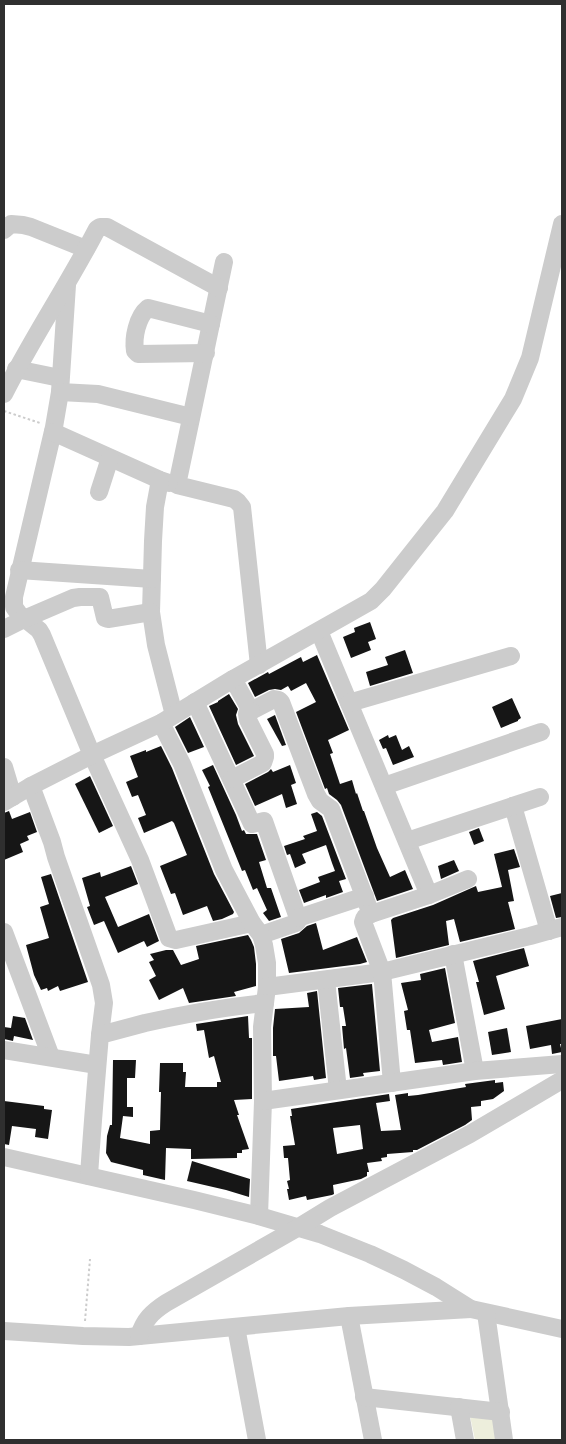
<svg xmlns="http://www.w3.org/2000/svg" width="566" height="1444" font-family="Montserrat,sans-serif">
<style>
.green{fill:#edeedc}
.building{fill:#161616;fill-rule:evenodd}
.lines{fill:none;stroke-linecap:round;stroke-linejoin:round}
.path{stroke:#ccc;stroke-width:2;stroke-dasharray:2.5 2.5;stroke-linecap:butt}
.minor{stroke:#ccc;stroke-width:18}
</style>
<rect width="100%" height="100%" fill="#fff"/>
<path class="green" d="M469,1411L498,1414L501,1440H475Z"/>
<g class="building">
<path d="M370,622L376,639L368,642L371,650L351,658L343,637L355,632L354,628Z"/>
<path d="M405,650L413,673L370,686L366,672L388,665L385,657Z"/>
<path d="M317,655L349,730L328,740L333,753L330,754L340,784L352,780L356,794L357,793L363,811H364L377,848L390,877L405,870L413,889L377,901L341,805L337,800L329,794L327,788L325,789L296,712L316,702L306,683L291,691L288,686L281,690L275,689L269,690L255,697L248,683L268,672L269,674L301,657L303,662Z"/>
<path d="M229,694L238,709L236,715L238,724L254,756L236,765L209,706L218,702V701Z"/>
<path d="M512,698L521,718L518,720V721L501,728L492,707Z"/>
<path d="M275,715L286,745L282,746L267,719Z"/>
<path d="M190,717L204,747L188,753L175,727Z"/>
<path d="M388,735L389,738L396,735L402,750L409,746L414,757L393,765L386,748L383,749L379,740Z"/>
<path d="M161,746L172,768L214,874L234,912L233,914L222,919L213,921L207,906L183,915L175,893L171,894L160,866L187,855L174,823L172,821L144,833L138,818L146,815L138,795L132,797L126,782L138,777L130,756L146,750V752Z"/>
<path d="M213,765L236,815L242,831L244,830L246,834H257L266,860L259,862L267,888H271L281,917L269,921L263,913L267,910L257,888L253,890L245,870L242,871L208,787L210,786L202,770Z"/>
<path d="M290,765L296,783L291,785L297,804L286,808L282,794L255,806L245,784L268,772L271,769L273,772Z"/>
<path d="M90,776L113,826L99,833L75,784Z"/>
<path d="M9,811L12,819L30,812L37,832L27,836L29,840L20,844L23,852L4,860V813Z"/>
<path d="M317,812L322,816L346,879L339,881L343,892L326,898V895L304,903L299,890L320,882L318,877L335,871L332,863L326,845L302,854L306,863L295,868L290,854L287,855L284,846L305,839L303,836L317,831L311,814Z"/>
<path d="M479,828L484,841L474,845L469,832Z"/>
<path d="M514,849L520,867L508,870L514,901L508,902L515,929L460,942L454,919L446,921L449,945L396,958L391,920L393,918L433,905L476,886L478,892L502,887L494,854Z"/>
<path d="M454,860L459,871L441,879L438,866Z"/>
<path d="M131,866L138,884L105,897L118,927L149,914L159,941L147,947L144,941L118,953L104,921L94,925L87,907L90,906L82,878L100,872L101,877Z"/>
<path d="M51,874L88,982L60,991L58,986L48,991L47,988L41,990L34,975L26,945L49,938L40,907L49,904L41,877Z"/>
<path d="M562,893V917L556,918L550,896Z"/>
<path d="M316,923L323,950L357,937L367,962L360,964L289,973L281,939L299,933L307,926Z"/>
<path d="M248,935L251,940L254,947L256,964V986L234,992L236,996L189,1003L183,988L159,1000L149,980L156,976L149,962L154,960L150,954L166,950H173L181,965L199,959L196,946Z"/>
<path d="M524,948L529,966L496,976L505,1009L484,1015L476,982H479L473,961Z"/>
<path d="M445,968L455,1023L429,1030L432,1042L458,1037L462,1062L443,1065L442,1060L415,1063L410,1030H407L404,1011L408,1010L401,983L421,980L420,974Z"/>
<path d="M372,984L380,1071L363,1073L364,1076L350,1078L346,1048L344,1049L342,1026H346L343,1007H340L338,988Z"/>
<path d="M317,991L326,1078L314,1080L313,1076L279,1081L276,1056H273V1028L275,1009L309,1007L307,993Z"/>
<path d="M13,1016L25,1018L33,1040L14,1036L13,1041L4,1039V1027L11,1028Z"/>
<path d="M248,1016L249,1038H252V1099L234,1100L239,1115H237L249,1149L242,1150V1153H237V1158L191,1159V1149L166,1148L165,1180L143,1175V1170L111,1162L106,1153L107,1136L110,1125H112L113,1060H136L135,1078H127V1107H133V1117L123,1116L120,1138L150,1144V1131L160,1130L161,1092H159L160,1063H183V1072H186L185,1087H217V1082H221L214,1056L209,1058L204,1030L197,1031L196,1024Z"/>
<path d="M562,1019V1044H560L562,1052L552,1054L551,1045L530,1049L526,1026Z"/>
<path d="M507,1028L511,1052L492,1055L488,1032Z"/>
<path d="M495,1080V1083L503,1082L504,1091L493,1099L481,1101V1106L471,1107L472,1120L465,1125L417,1150H413V1152L387,1154V1157L381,1158L382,1161L367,1163L369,1172H367V1176L361,1179L333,1185L334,1194L332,1195L307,1200L306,1196L289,1200L287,1189H289L287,1181L290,1180L288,1158H284L283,1146L295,1145L290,1116H292L291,1109L389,1094L390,1101L376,1103L381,1131L401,1130L395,1095L408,1093V1096L418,1095L466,1087L465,1084ZM360,1125L363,1149L337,1154L333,1128Z"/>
<path d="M4,1101L44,1106V1109L52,1110L48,1139L35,1137L36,1129L12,1126L9,1145L4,1144Z"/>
<path d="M192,1161L250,1179L249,1197L226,1190L187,1181Z"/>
</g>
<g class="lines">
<g class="path">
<path d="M4,411L40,423"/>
<path d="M85,1321L90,1259"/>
</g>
<g class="minor">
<path d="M4,230L11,224L23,225L31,227L86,249"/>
<path d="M224,262L177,485L234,499L238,502L242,507L259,665"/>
<path d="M67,285L60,392L54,427L14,597V607L19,614L39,630L42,635L92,755L140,860L169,938L176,940L252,923"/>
<path d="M206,353L138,354L135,351C133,338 137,317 148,308L211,324"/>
<path d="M16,369L60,378"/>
<path d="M60,392L98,394L191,417"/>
<path d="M4,394C32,338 68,285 97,229L100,227H107L219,288"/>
<path d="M53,432L160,480L169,483"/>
<path d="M160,480L155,507L153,541L151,612L156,645L174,715"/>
<path d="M99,492L110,458"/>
<path d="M19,570L152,579"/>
<path d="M4,629L24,619L73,598L80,597H100L105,618L108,619L151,612"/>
<path d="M319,631L429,895"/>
<path d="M233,679L251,711L274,699L279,700L281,702L316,794L320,801L331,809L371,914"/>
<path d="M195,702L252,824L264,821L298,918V921L296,923L261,935"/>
<path d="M349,703L511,656"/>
<path d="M161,723L182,764L224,870L252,923L261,935L264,945L267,963V987L262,1027L263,1101L259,1216"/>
<path d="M4,767L13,797"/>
<path d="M232,779L263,763L265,757V754L248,720L247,714L251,711"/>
<path d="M31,786L52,842L56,857L101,985L104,1003L100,1035"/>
<path d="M384,786L541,732"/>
<path d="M4,802L31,786L92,755L161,723L233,679L371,601L383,589L445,511L513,399L530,358L562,224"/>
<path d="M513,806L549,931"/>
<path d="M407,841L540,797"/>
<path d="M298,918L365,896"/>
<path d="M4,932L51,1057"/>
<path d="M453,954L475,1071"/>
<path d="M326,980L338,1090"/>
<path d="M267,987L382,972L530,936L562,927"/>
<path d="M4,1050L97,1065"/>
<path d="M392,1083L382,972L363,922C364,917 367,915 371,914L429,895L468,879"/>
<path d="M263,1101L475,1071L562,1064"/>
<path d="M4,1157L194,1200L259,1216L320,1234L370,1254L404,1270L436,1287L471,1309L562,1329"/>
<path d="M89,1176C92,1129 96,1082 100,1035C115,1031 130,1027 145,1023C185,1014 224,1007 265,1003"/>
<path d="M486,1313L504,1440"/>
<path d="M349,1316L373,1440"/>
<path d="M236,1327L257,1440"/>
<path d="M4,1331L83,1336L129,1337L349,1316L471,1309"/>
<path d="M139,1336C144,1320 152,1312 166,1303L299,1227L330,1208L470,1134L562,1080"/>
<path d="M364,1397L501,1412"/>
<path d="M459,1407L465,1440"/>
</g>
</g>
<rect width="566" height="1444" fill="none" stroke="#2f2f2f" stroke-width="10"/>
</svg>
